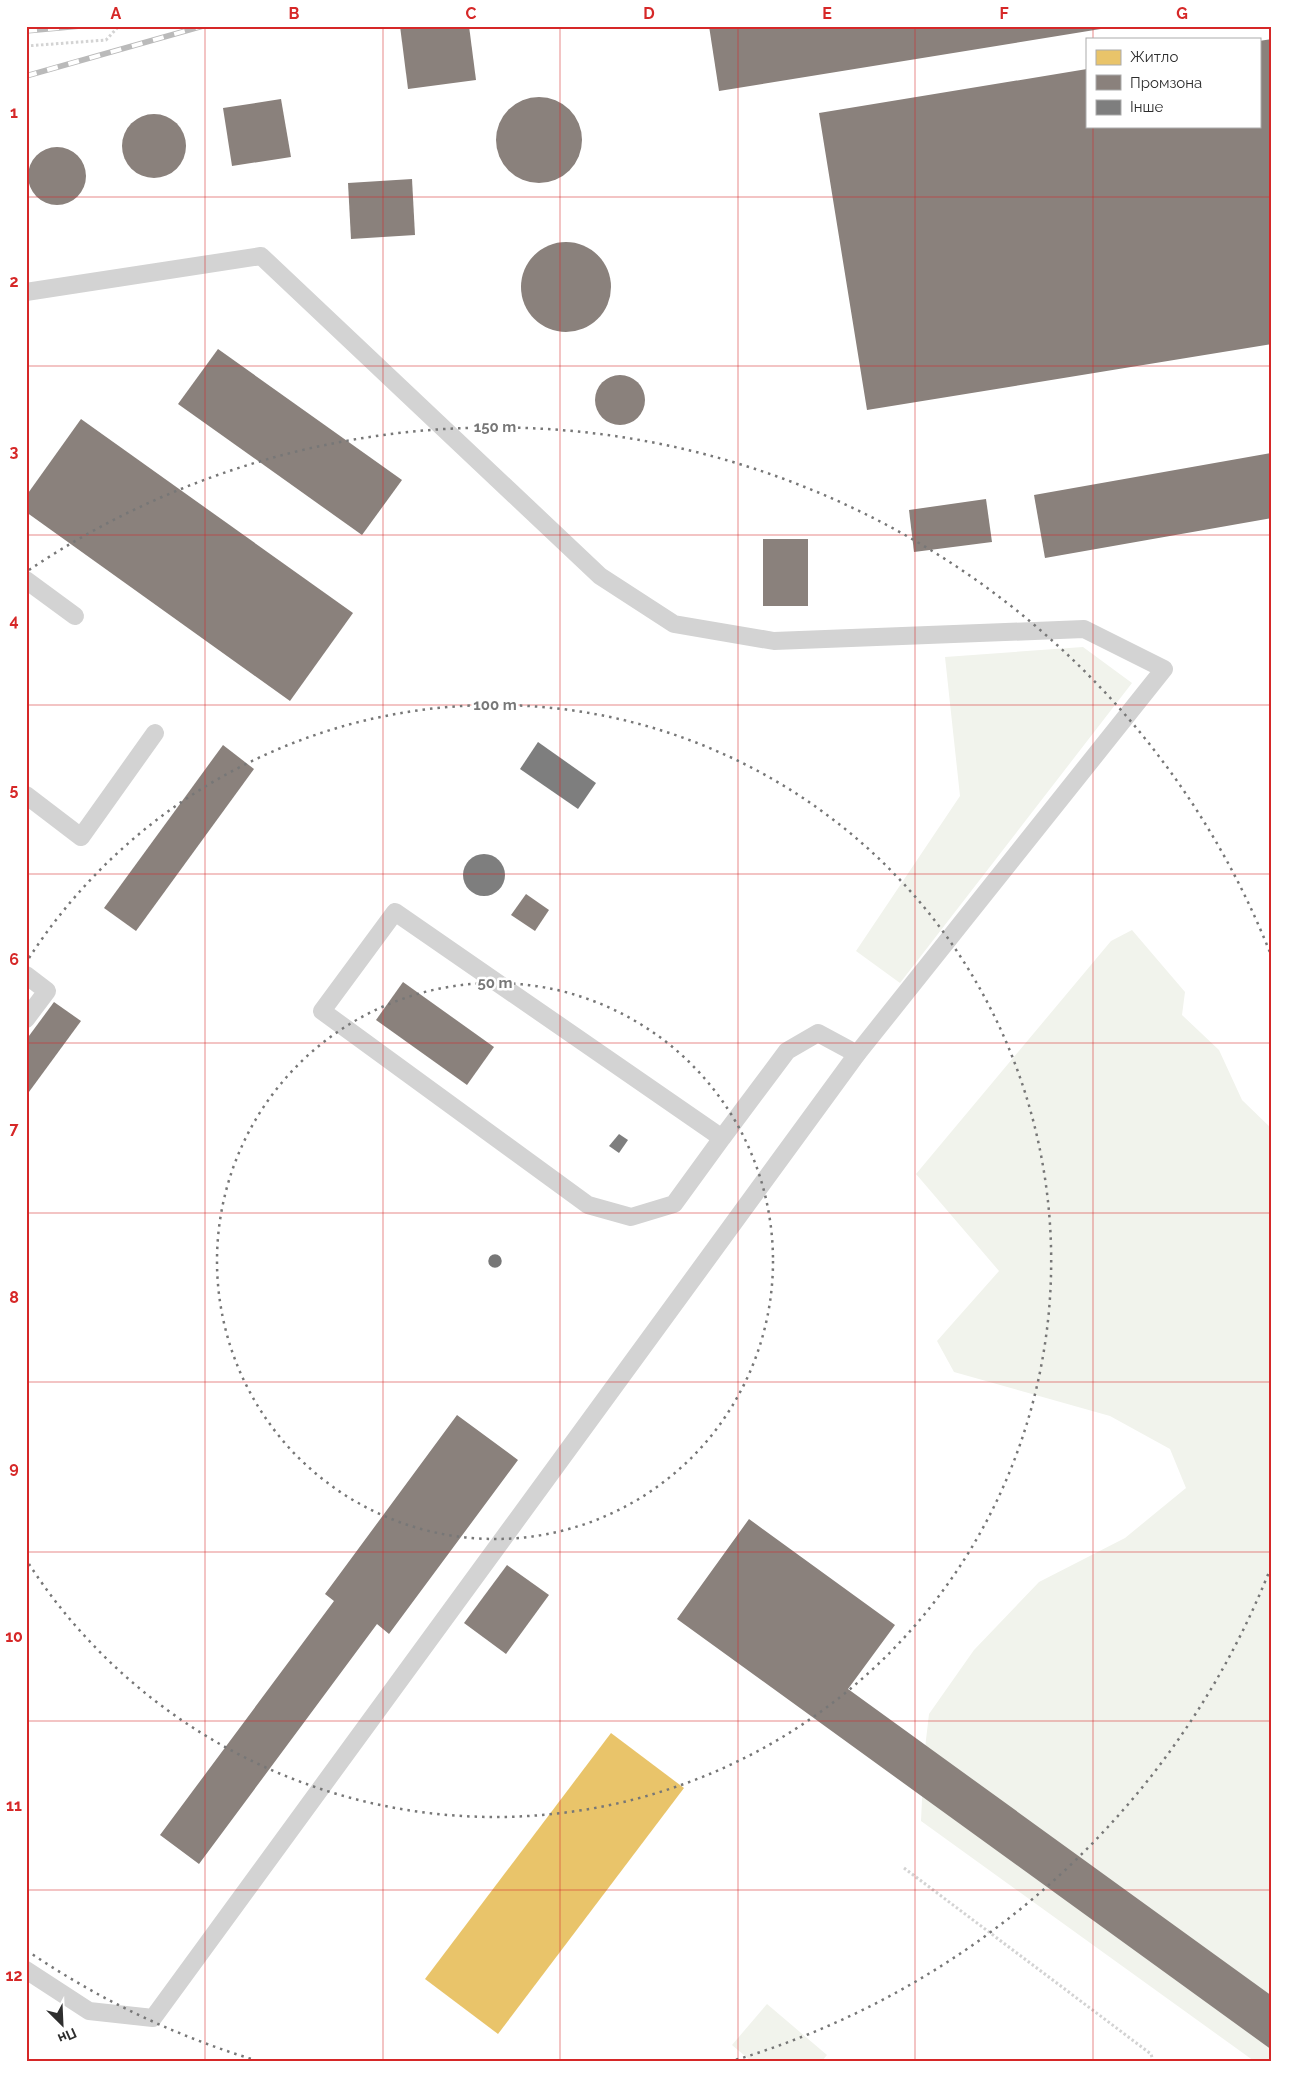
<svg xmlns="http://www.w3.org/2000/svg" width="1298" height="2087" font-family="Raleway,sans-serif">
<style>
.green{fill:#f1f3ec}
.homes{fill:#e9c46a}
.industry{fill:#8a817c}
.building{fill:#7e7e7e}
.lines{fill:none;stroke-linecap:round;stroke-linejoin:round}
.path{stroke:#d3d3d3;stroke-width:3;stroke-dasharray:2.5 2.5;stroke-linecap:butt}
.service{stroke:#d3d3d3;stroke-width:18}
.rail-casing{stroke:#bababa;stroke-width:5.5}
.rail{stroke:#fff;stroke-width:4;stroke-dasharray:11;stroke-linecap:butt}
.grid{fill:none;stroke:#d62828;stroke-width:1;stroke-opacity:0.55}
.ring{fill:none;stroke:#777;stroke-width:2.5;stroke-dasharray:2.5 5}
.centre{fill:#777;stroke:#fff;stroke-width:2.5}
.ring-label{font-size:15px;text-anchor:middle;font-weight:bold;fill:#777;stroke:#fff;stroke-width:5;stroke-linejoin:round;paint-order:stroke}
.neatline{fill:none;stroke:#d62828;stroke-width:2}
.grid-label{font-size:16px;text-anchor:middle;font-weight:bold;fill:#d62828}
</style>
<rect width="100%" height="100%" fill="#fff"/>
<g class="green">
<path d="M1083,647L1132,683L900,983L856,951L960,796L945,657Z"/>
<path d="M1132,930L1185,992L1182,1015L1219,1050L1242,1100L1272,1129V2061H1254L921,1821L924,1757L929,1714L974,1650L1039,1582L1125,1538L1186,1488L1170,1449L1110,1416L954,1372L937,1341L999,1271L916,1174L1111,941Z"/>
<path d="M767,2004L827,2055L822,2061H751L732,2045Z"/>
</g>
<path class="homes" d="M611,1733L684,1788L498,2034L425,1979Z"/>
<g class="industry">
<path d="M400,26H469L476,80L408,89Z"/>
<path d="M709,26H1113V27L719,91Z"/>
<path d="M1272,39V344L867,410L819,113L1087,69V126H1259V41Z"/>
<circle cx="539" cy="140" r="43"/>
<path d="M281,99L291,157L232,166L223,108Z"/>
<circle cx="154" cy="146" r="32"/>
<circle cx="57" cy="176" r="29"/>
<path d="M412,179L415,235L351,239L348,183Z"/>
<circle cx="566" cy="287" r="45"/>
<path d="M218,349L402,480L362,535L178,404Z"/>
<circle cx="620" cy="400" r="25"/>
<path d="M81,419L353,613L290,701L26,512V496Z"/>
<path d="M1271,453L1272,518L1045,558L1034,495Z"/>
<path d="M986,499L992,542L914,552L909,510Z"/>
<rect x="763" y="539" width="45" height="67"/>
<path d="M223,745L254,769L136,931L104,908Z"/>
<path d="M526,894L549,910L535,931L511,915Z"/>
<path d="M403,982L494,1047L467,1085L376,1020Z"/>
<path d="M54,1002L81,1021L26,1096V1040Z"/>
<path d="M457,1415L518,1460L389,1634L377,1624L199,1864L160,1835L334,1601L325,1594Z"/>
<path d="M749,1519L895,1625L848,1689L1272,1996V2050L677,1619Z"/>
<path d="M507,1565L549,1595L506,1654L464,1623Z"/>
</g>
<g class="building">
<path d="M538,742L596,783L578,809L520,769Z"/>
<circle cx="484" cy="875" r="21"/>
<path d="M619,1134L628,1140L619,1153L609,1146Z"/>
</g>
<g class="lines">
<g class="path">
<path d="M26,46L106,40L119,26"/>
<path d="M904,1868L1151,2054L1153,2061"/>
</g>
<g class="service">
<path d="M26,292L261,256L600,576L674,624L774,641L1084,629L1164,669L857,1054L153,2018L89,2011L26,1970"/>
<path d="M26,580L75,616"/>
<path d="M26,795L81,837L155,733"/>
<path d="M26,975L47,991L26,1019"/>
<path d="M722,1138L674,1204L631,1217L588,1205L322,1011L395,912L722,1138L787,1051L818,1033L857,1054"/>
</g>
<defs>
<g id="rail">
<path d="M26,31L81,26"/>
<path d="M26,76L203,26"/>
</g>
</defs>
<use href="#rail" class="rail-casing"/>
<use href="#rail" class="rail"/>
</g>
<path class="grid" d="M205,26V2061M383,26V2061M560,26V2061M738,26V2061M915,26V2061M1093,26V39M1093,126V2061M26,197H1272M26,366H1272M26,535H1272M26,705H1272M26,874H1272M26,1043H1272M26,1213H1272M26,1382H1272M26,1552H1272M26,1721H1272M26,1890H1272"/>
<g class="ring">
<circle cx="495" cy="1261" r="278"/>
<path d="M29 958A556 556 0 1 1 29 1564"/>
<path d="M1271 1567A834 834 0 0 1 732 2061M258 2061A834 834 0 0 1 29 1952M29 570A834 834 0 0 1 1271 955"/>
</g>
<circle cx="495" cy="1261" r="8" class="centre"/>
<g class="ring-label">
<text x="495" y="432">150 m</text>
<text x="495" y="710">100 m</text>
<text x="495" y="988">50 m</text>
</g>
<rect width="1298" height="2087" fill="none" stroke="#ffffff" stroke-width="55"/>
<rect x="1086" y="38" width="175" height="90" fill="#ffffff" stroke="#ababab"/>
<rect x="1096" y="50" width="25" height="15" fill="#e9c46a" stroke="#ababab"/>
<text x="1130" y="62" font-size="15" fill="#2e2e2e">Житло</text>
<rect x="1096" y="75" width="25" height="15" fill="#8a817c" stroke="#ababab"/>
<text x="1130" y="88" font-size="15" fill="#2e2e2e">Промзона</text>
<rect x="1096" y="100" width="25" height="15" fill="#7e7e7e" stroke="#ababab"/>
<text x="1130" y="112" font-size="15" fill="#2e2e2e">Інше</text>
<g transform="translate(62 2024) rotate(156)" stroke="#ffffff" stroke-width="4" paint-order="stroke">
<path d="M0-4L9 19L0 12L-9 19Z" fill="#2e2e2e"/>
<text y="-8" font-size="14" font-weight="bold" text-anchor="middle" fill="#2e2e2e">Пн</text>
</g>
<rect x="28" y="28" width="1242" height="2032" class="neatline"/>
<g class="grid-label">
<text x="116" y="19">A</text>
<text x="294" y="19">B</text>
<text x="471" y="19">C</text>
<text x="649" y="19">D</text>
<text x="827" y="19">E</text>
<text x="1004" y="19">F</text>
<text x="1182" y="19">G</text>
<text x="14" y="118">1</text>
<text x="14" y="287">2</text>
<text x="14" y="457">3</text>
<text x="14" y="626">4</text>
<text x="14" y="795">5</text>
<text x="14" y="965">6</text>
<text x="14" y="1134">7</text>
<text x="14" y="1303">8</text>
<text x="14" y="1473">9</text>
<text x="14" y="1642">10</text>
<text x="14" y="1811">11</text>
<text x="14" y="1981">12</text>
</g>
</svg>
